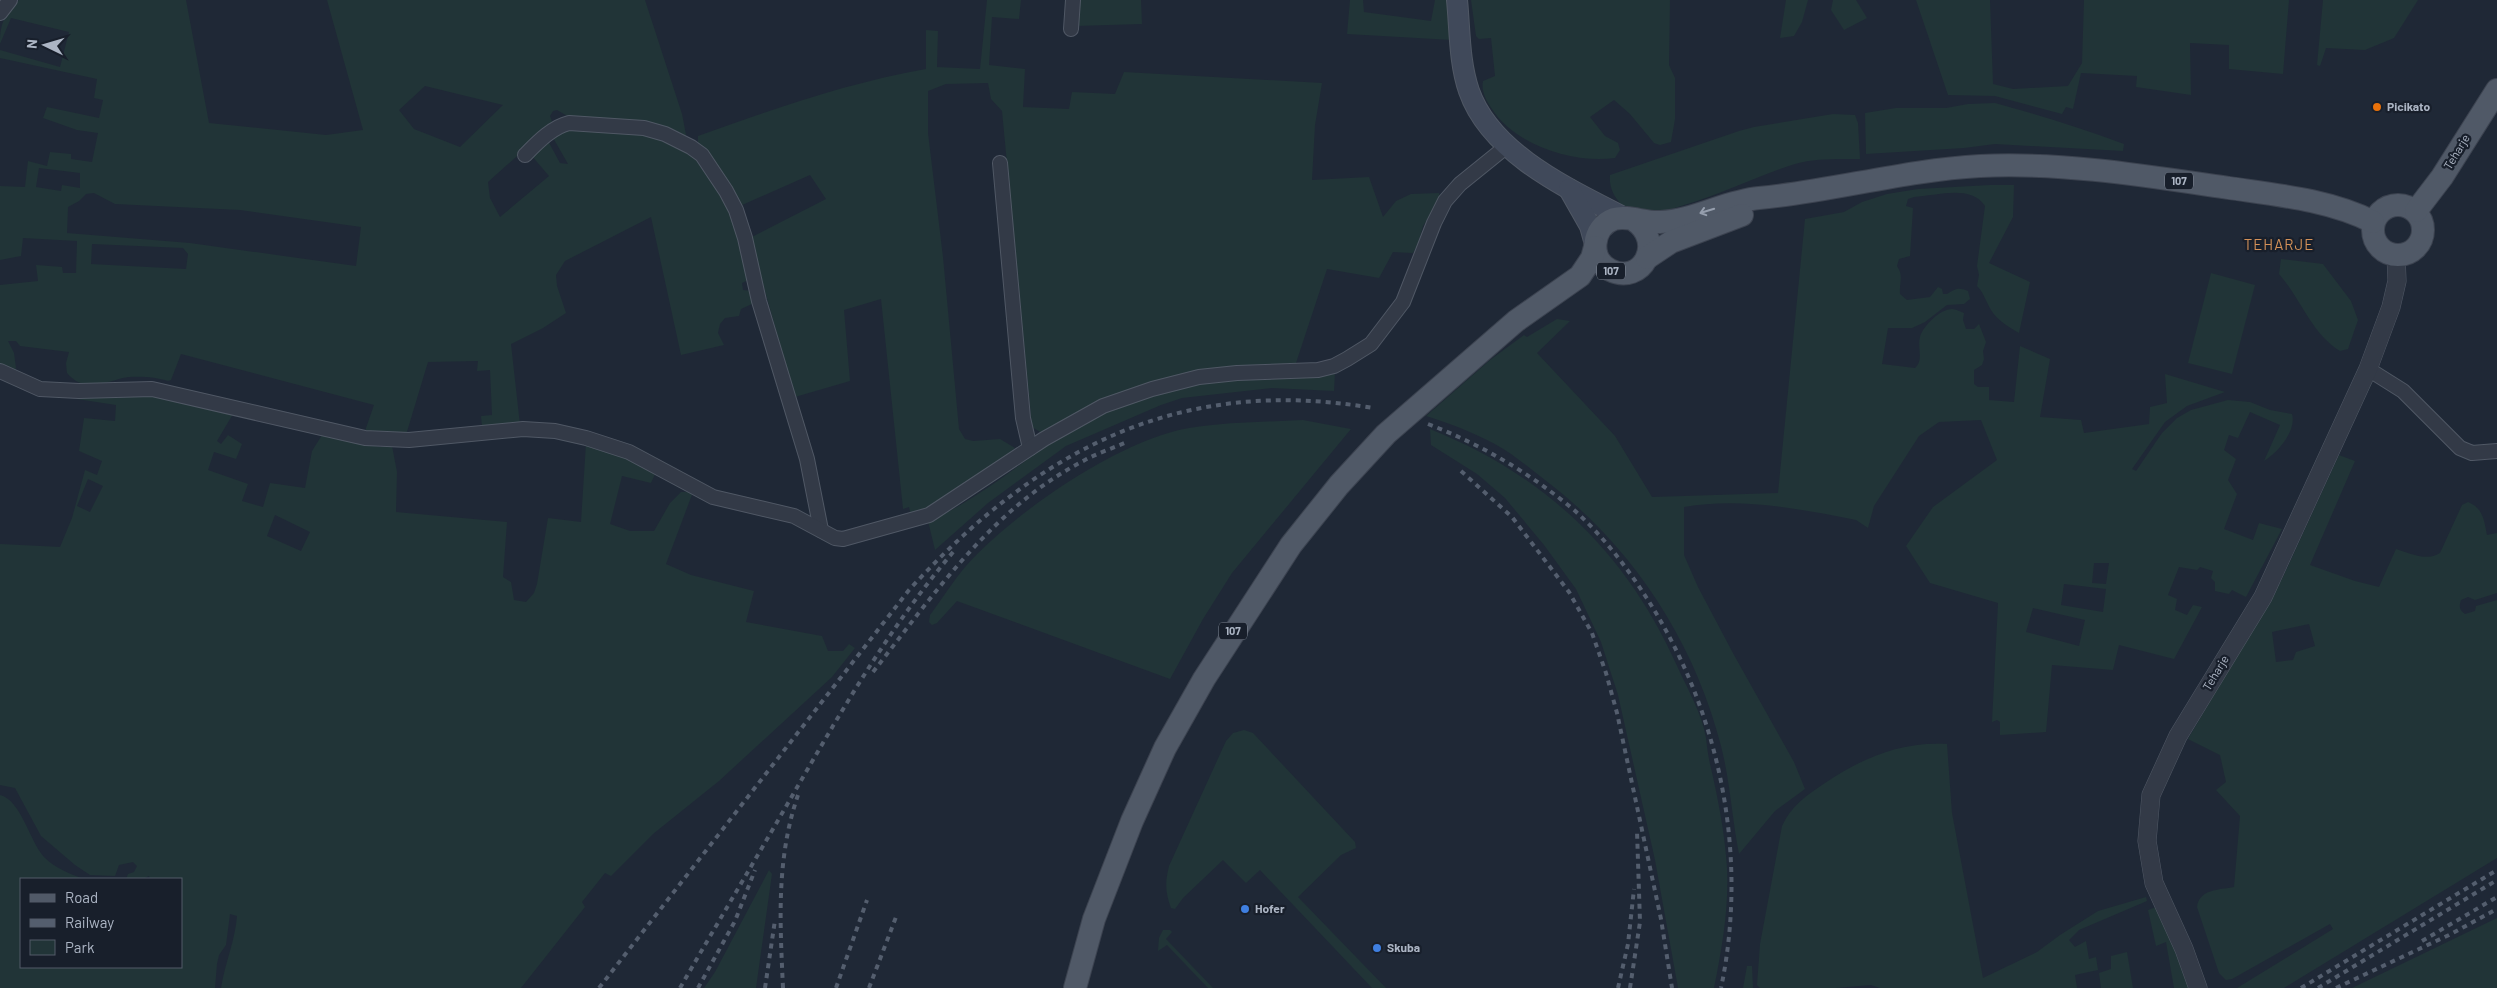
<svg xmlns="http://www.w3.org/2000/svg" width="2497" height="988" font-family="Barlow,sans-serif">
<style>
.green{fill:#213437;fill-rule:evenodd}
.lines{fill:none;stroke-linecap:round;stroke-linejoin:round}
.minor-casing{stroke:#505865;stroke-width:16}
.tertiary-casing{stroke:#505865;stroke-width:19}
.secondary-casing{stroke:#505865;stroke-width:22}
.primary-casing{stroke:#3c4350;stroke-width:24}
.minor{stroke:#333a47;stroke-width:14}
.tertiary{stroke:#333a47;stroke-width:18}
.secondary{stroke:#40495a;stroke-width:20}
.primary{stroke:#505967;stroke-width:22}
.rail{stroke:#545e6e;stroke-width:4;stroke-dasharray:5 5;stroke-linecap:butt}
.oneway{stroke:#959ead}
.food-dot{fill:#e8710a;stroke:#181f2b;stroke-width:2}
.shop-dot{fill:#3f7fe0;stroke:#181f2b;stroke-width:2}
.labels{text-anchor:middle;stroke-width:4.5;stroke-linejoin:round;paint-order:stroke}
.shield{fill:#181f2b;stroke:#808896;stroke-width:1}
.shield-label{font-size:11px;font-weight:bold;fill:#acb5c4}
.poi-label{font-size:12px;font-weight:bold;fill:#acb5c4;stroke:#181f2b;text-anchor:start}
.street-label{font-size:12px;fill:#acb5c4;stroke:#181f2b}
.quarter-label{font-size:15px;letter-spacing:1px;fill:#d39158;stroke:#181f2b}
</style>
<rect width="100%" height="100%" fill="#1f2836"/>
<g class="green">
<path d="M19,0H186L209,123L326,135L363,130L327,0H645L682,114L687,140L569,117L557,110L553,111L550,116L553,124L488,182L490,198L500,217L549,176L531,155L547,139L560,163L568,164L552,136L568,128L663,137L698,157L733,213L750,279L742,283L743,290L752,291L754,303L741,309L739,316L725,318L720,324L718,333L724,345L681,355L651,217L565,261L556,275L557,286L566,313L543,328L511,344L520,425L482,427L481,416L492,415L490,370L477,371L478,361L428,362L406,435L365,431L374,405L181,354L171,380L168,381C157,377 141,376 129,377C106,380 87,396 67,373L66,363L69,352L20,346L16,341H8L14,353L16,368L13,372L0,367V285L38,281L36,265L62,267L63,273H76L77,241L23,238L21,256L0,260V186L25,187L28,161L47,166L50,152L71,154V159L92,162L98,133L77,130L43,118L47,107L99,118L103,100L94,98L97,79L0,58V50L60,67L69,32L11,18L0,44C0,21 5,16 19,0ZM425,86L503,105L460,147L414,129L399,110ZM39,168L80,173V188L62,185L61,191L36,187ZM94,193L115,204L240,210L361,227L356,266L190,243L67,233L68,207L79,201L86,194ZM92,244L183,248L188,254L186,269L91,264Z"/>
<path d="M987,0H1021L1019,19L992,17L989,65L1025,69L1023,107L1069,109L1072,92L1115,94L1124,72L1322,83L1315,125L1312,180L1369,177L1383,217L1396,201L1411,194L1439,193L1440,199L1423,226L1418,244L1413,253L1393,252L1379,278L1327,269L1296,363L1197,371L1042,433L1032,427L1002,111L991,99L988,83L946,84L928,91V133L943,257L959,429L965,439L973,441L1000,439L1015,448C992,473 943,505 911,515L909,507L903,509L881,299L844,310L850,381L795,397L750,238L826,199L810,175L740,206L698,148V136C773,109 847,83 926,69V30L938,31L937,67L980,69Z"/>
<path d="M1078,0H1141L1142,24L1076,26Z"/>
<path d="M1350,0H1363L1364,12L1431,21L1435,0H1451L1452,40L1347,34Z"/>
<path d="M1471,0H1670L1669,65L1675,78V119L1671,142L1660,145L1654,143L1630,114L1614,100L1590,117L1605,136L1618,143L1620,150L1615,158C1573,164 1515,145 1492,109C1486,101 1481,91 1483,81L1495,76L1491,38L1479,39L1476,36Z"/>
<path d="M1786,0H1808L1802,22L1794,36L1780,38Z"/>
<path d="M1833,0H1856L1867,18L1844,30L1831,10Z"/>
<path d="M1916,0H1990L1993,84L2013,89L2068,86L2082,63L2084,0H2289L2283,74L2229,69V45L2190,43L2191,95L2136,87L2137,76L2081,73L2073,109L2066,107L2062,114L1995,96L1948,95Z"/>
<path d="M2323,0H2418L2394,38L2365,50L2326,48L2320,66L2317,65Z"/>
<path d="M1995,103C2039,115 2082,128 2124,144L2123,151L1995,144L1964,148L1866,154L1865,113L1896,108H1946L1968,104Z"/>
<path d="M1833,114L1855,115L1858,123L1860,159C1838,159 1816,158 1795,164C1757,176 1722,194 1684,205C1672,209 1659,213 1647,214C1625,214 1608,196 1610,175L1739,131L1754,127Z"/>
<path d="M1990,185H2014L2013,217L1989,263L2030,282L2019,333C2009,327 1998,321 1991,310C1986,302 1984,293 1977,286L1979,275L1977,266L1985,206C1971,184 1936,196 1914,197L1908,199L1906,206L1913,208L1910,256L1899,259L1897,266C1904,276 1899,283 1900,294L1907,300L1930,297L1938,287L1942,289L1943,294H1947C1956,289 1958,287 1968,291L1970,299L1964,304L1947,305L1925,322L1912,328H1888L1882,364L1915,368C1924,360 1917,347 1920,337C1923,326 1940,309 1952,309C1956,309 1961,312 1964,313L1963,320L1966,329H1974L1979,324L1986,342L1983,351L1984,359L1982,365L1974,370V384L1978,387H1989V400L2014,402L2020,346L2050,359L2040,417L2081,420L2084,433L2149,424L2150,407L2167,403L2165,374L2225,392L2187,406L2165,422L2132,469L2136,471L2162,433L2177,418L2191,410L2228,400L2250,402L2270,410L2292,414C2297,431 2277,453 2264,461L2280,425L2250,412L2238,438L2229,435L2224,450L2236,459L2228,480L2237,494L2224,529L2253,540L2259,523L2282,529L2246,597L2232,590L2229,594L2215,591V582L2211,578L2213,571L2200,567L2197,570L2179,567L2168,595L2177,599L2175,610L2187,615L2193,605L2202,607L2174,659L2119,645L2113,670L2052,665L2046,732L2000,735V722L1997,720L1992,722L1998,603L1930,583L1906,546L1933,507L1997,460L1981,420L1939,422L1919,436L1874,506L1868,528L1856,520C1801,509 1740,497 1684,507V555L1698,587L1734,655L1794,762L1805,789L1775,811L1739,854C1732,818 1730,781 1721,746C1694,640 1631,545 1545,480C1528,467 1512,453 1493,443C1472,432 1449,423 1426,416L1490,360L1524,335L1527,337L1557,319L1570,321L1537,353L1615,436L1652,497L1778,493L1805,219L1844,212L1862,202L1887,194L1918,189ZM2094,563H2109L2106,584L2092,583ZM2064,584L2106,589L2103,612L2061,605ZM2033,608L2085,620L2079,646L2026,632Z"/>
<path d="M2281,259L2323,264L2351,301L2358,320L2348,349L2340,351C2311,333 2301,299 2279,274Z"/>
<path d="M2211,273L2255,285L2232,374L2188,363Z"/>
<path d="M1335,371L1334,391L1272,388L1182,398L1161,405L1066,446L988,503L935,550L928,521C992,495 1042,440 1105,411C1176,377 1257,377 1335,371Z"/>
<path d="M140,393L233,414L217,441L221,444L228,435L242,444L236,459L214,452L208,470L248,484L242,501L263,507L270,483L305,488L312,451L322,435L380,447L392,446L397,472L396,512L507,522L503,577L511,582L514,600L526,602L534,593L537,584L548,518L581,522L586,443L627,457L656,472L651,483L622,476L610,524L630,531H654L670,503L681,492H693L666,564L691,575L754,591L746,622L822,636L828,651H843L849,644L855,648L832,677L719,781L653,834L611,876L605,873L582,902L585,907L521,988H221C225,963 235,941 237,916L230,914L226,945L219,955L217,964L215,988H0V795C21,800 29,840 44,857C55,868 70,874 84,879H21V967H181V879H150L149,876L143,879H126L128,874L134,872L137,866L133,862L119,865L115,876L90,875L75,865L41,836L15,788L0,785V544L60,547L72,518L85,470L97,475L102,461L79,451L84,418L115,421L116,405L77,399L76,396ZM88,479L103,486L90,512L77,506ZM275,515L310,532L301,551L267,536Z"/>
<path d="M1303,420L1351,429L1232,573L1203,619L1170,679L957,601L937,623L932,625L929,622L930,615C942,599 953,581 966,566C1013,513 1119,440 1189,428C1227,422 1265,422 1303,420Z"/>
<path d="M1430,429C1547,476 1627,553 1678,668C1688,690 1702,714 1706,738C1707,747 1708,755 1710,764C1718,798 1725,834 1727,868C1729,908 1722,949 1714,988H1678L1655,860L1618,695L1601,642L1576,589L1544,545L1505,498L1477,474L1431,445Z"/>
<path d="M2339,455L2355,461L2310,565L2355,581L2379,587L2396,549C2410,553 2426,562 2440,553L2462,505L2468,502C2483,508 2484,520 2487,535L2497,533V593L2475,600L2468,597L2461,600C2459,607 2459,610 2465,614L2475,611L2476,606L2497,600V858L2284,988H2237L2333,929L2330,924L2232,979L2226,980L2219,973L2197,907C2199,889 2219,890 2234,887L2240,816L2216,790L2226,782L2220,755L2188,739L2283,577ZM2309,624L2315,646L2296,652L2293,660L2276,662L2272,632Z"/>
<path d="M1244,730L1253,733L1355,842L1356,848L1341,855L1298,897L1386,988H1372L1260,870L1246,883L1223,860L1183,898L1175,909L1171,908C1165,892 1165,882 1169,866L1226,741L1233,733Z"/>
<path d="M1947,744L1952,813L1983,978L2037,952L2060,935L2098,911L2146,897L2147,901L2079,930L2069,940L2075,947L2086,941L2089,959L2096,957L2098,970L2075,975L2077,988H1880L1871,985L1836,988H1760L1757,985L1760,944L1782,826C1791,806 1807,795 1825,783C1862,758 1901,741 1947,744Z"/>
<path d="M769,870L772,874L756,988H704L715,972Z"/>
<path d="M2156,907L2162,911L2190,988H2174L2166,942L2156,946L2148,910Z"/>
<path d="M2497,918V988H2352Z"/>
<path d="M1163,930H1170L1172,932L1166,939L1213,988H1208L1167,945L1158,951L1159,938Z"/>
<path d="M2127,952L2133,988H2101L2099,973L2111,969V956Z"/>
<path d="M1747,966H1752L1753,988H1743Z"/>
</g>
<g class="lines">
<defs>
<g id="minor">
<path d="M0,13L10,0"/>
<path d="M1071,29L1073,0"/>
<path d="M525,155C537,143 552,127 569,123L644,128L665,134L691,147L702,155L726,191L736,210L745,238L759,301L807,459L821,530"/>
<path d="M1000,163L1023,418L1030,448"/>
<path d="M2368,369L2403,391L2460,448L2472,453L2497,451"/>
<path d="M0,371L40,389L79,391L152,389L365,438L409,440L523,429L555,431L586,438L629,452L713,497L794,516L835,538L843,539L929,515L1044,439L1103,406L1152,389L1199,377L1237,373L1318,370L1334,366L1347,359L1371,344L1403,302L1434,223L1445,201L1460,184L1507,146"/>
</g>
<path id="tertiary" d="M2198,988L2184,949L2154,883L2147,841L2151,795L2178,736L2263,597L2368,369L2391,307L2397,281L2396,255"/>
<g id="secondary">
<path d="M1457,0C1460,30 1459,62 1469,91C1491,154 1569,189 1625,218"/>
<path d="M1569,189L1590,226L1595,244"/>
</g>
<g id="primary">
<circle cx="2398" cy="230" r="25"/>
<path d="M2416,211L2442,177L2497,90"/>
<path d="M1634,220C1666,242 1642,286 1610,270C1588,259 1592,227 1614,219C1628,215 1645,223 1660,222C1694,221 1725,201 1759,198C1833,191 1905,170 1980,166C2063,162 2147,176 2229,188C2277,195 2330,200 2373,222"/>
<path d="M1647,258L1671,242L1742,215"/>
<path d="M1075,988L1094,919L1132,821L1165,748L1204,679L1291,545L1339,485L1386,434L1516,321L1580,276L1592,258L1595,247"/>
</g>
</defs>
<use href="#minor" class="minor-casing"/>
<use href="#tertiary" class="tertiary-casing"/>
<use href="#secondary" class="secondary-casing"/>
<use href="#primary" class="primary-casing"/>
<use href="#minor" class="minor"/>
<use href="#tertiary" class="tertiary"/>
<use href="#secondary" class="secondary"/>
<use href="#primary" class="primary"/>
<g class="rail">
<path d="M1428,424C1482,445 1530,473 1574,510C1602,535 1626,566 1646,597C1720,711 1749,855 1721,988"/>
<path d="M1461,471L1512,517L1569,592L1592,633L1606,673L1617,713L1661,919L1672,988"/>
<path d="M873,672C935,593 993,507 1085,460C1098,453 1113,448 1127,442"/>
<path d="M2422,941L2497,897"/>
<path d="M599,988L909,590C1038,449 1179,375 1373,408"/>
<path d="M680,988C718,922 757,857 795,791C843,708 891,625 954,551"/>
<path d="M698,988L735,921L755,870"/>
<path d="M765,988L775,920"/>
<path d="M783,988C780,922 776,859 798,795"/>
<path d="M836,988L867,900"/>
<path d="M869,988L896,917"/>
<path d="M1618,988L1628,944L1634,889"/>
<path d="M1630,988L1640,922L1637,831"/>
<path d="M2301,988L2497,870"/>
<path d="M2318,988L2497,880"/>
<path d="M2336,988L2449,935L2497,909"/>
</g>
</g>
<defs><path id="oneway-shaft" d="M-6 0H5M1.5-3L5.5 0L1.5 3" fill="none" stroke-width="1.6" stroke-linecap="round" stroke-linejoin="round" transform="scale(1.25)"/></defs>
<use class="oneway" href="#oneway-shaft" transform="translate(1707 211) rotate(163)"/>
<circle class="food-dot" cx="2377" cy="107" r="5"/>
<g class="shop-dot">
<circle cx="1245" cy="909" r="5"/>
<circle cx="1377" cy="948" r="5"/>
</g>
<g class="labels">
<g class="shield">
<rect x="2165" y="172.5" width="28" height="17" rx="4"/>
<rect x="1597" y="262.5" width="28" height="17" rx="4"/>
<rect x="1219" y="622.5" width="28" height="17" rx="4"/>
</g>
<g class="shield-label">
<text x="2179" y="185">107</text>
<text x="1611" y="275">107</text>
<text x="1233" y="635">107</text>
</g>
<g class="poi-label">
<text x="2387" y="111">Picikato</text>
<text x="1255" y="913">Hofer</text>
<text x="1387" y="952">Skuba</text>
</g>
<g class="street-label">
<text transform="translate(2457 152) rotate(-59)" y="4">Teharje</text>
<text transform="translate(2216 673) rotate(-59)" y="4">Teharje</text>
</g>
<g class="quarter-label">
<text x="2279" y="250">TEHARJE</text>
</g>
</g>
<rect x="20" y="878" width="162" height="90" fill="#181f2b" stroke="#535b68"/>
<rect x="30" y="894" width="25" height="8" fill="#505967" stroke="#535b68"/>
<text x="65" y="903" font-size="15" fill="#acb5c4">Road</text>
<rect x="30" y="919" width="25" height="8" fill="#545e6e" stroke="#535b68"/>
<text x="65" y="928" font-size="15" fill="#acb5c4">Railway</text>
<rect x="30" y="940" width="25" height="15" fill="#213437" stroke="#535b68"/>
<text x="65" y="953" font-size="15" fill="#acb5c4">Park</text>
<g transform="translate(45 45) rotate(275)" stroke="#181f2b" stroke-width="4" paint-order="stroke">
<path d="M0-4L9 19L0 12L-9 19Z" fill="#acb5c4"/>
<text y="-8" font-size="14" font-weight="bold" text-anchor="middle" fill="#acb5c4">N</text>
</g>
</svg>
